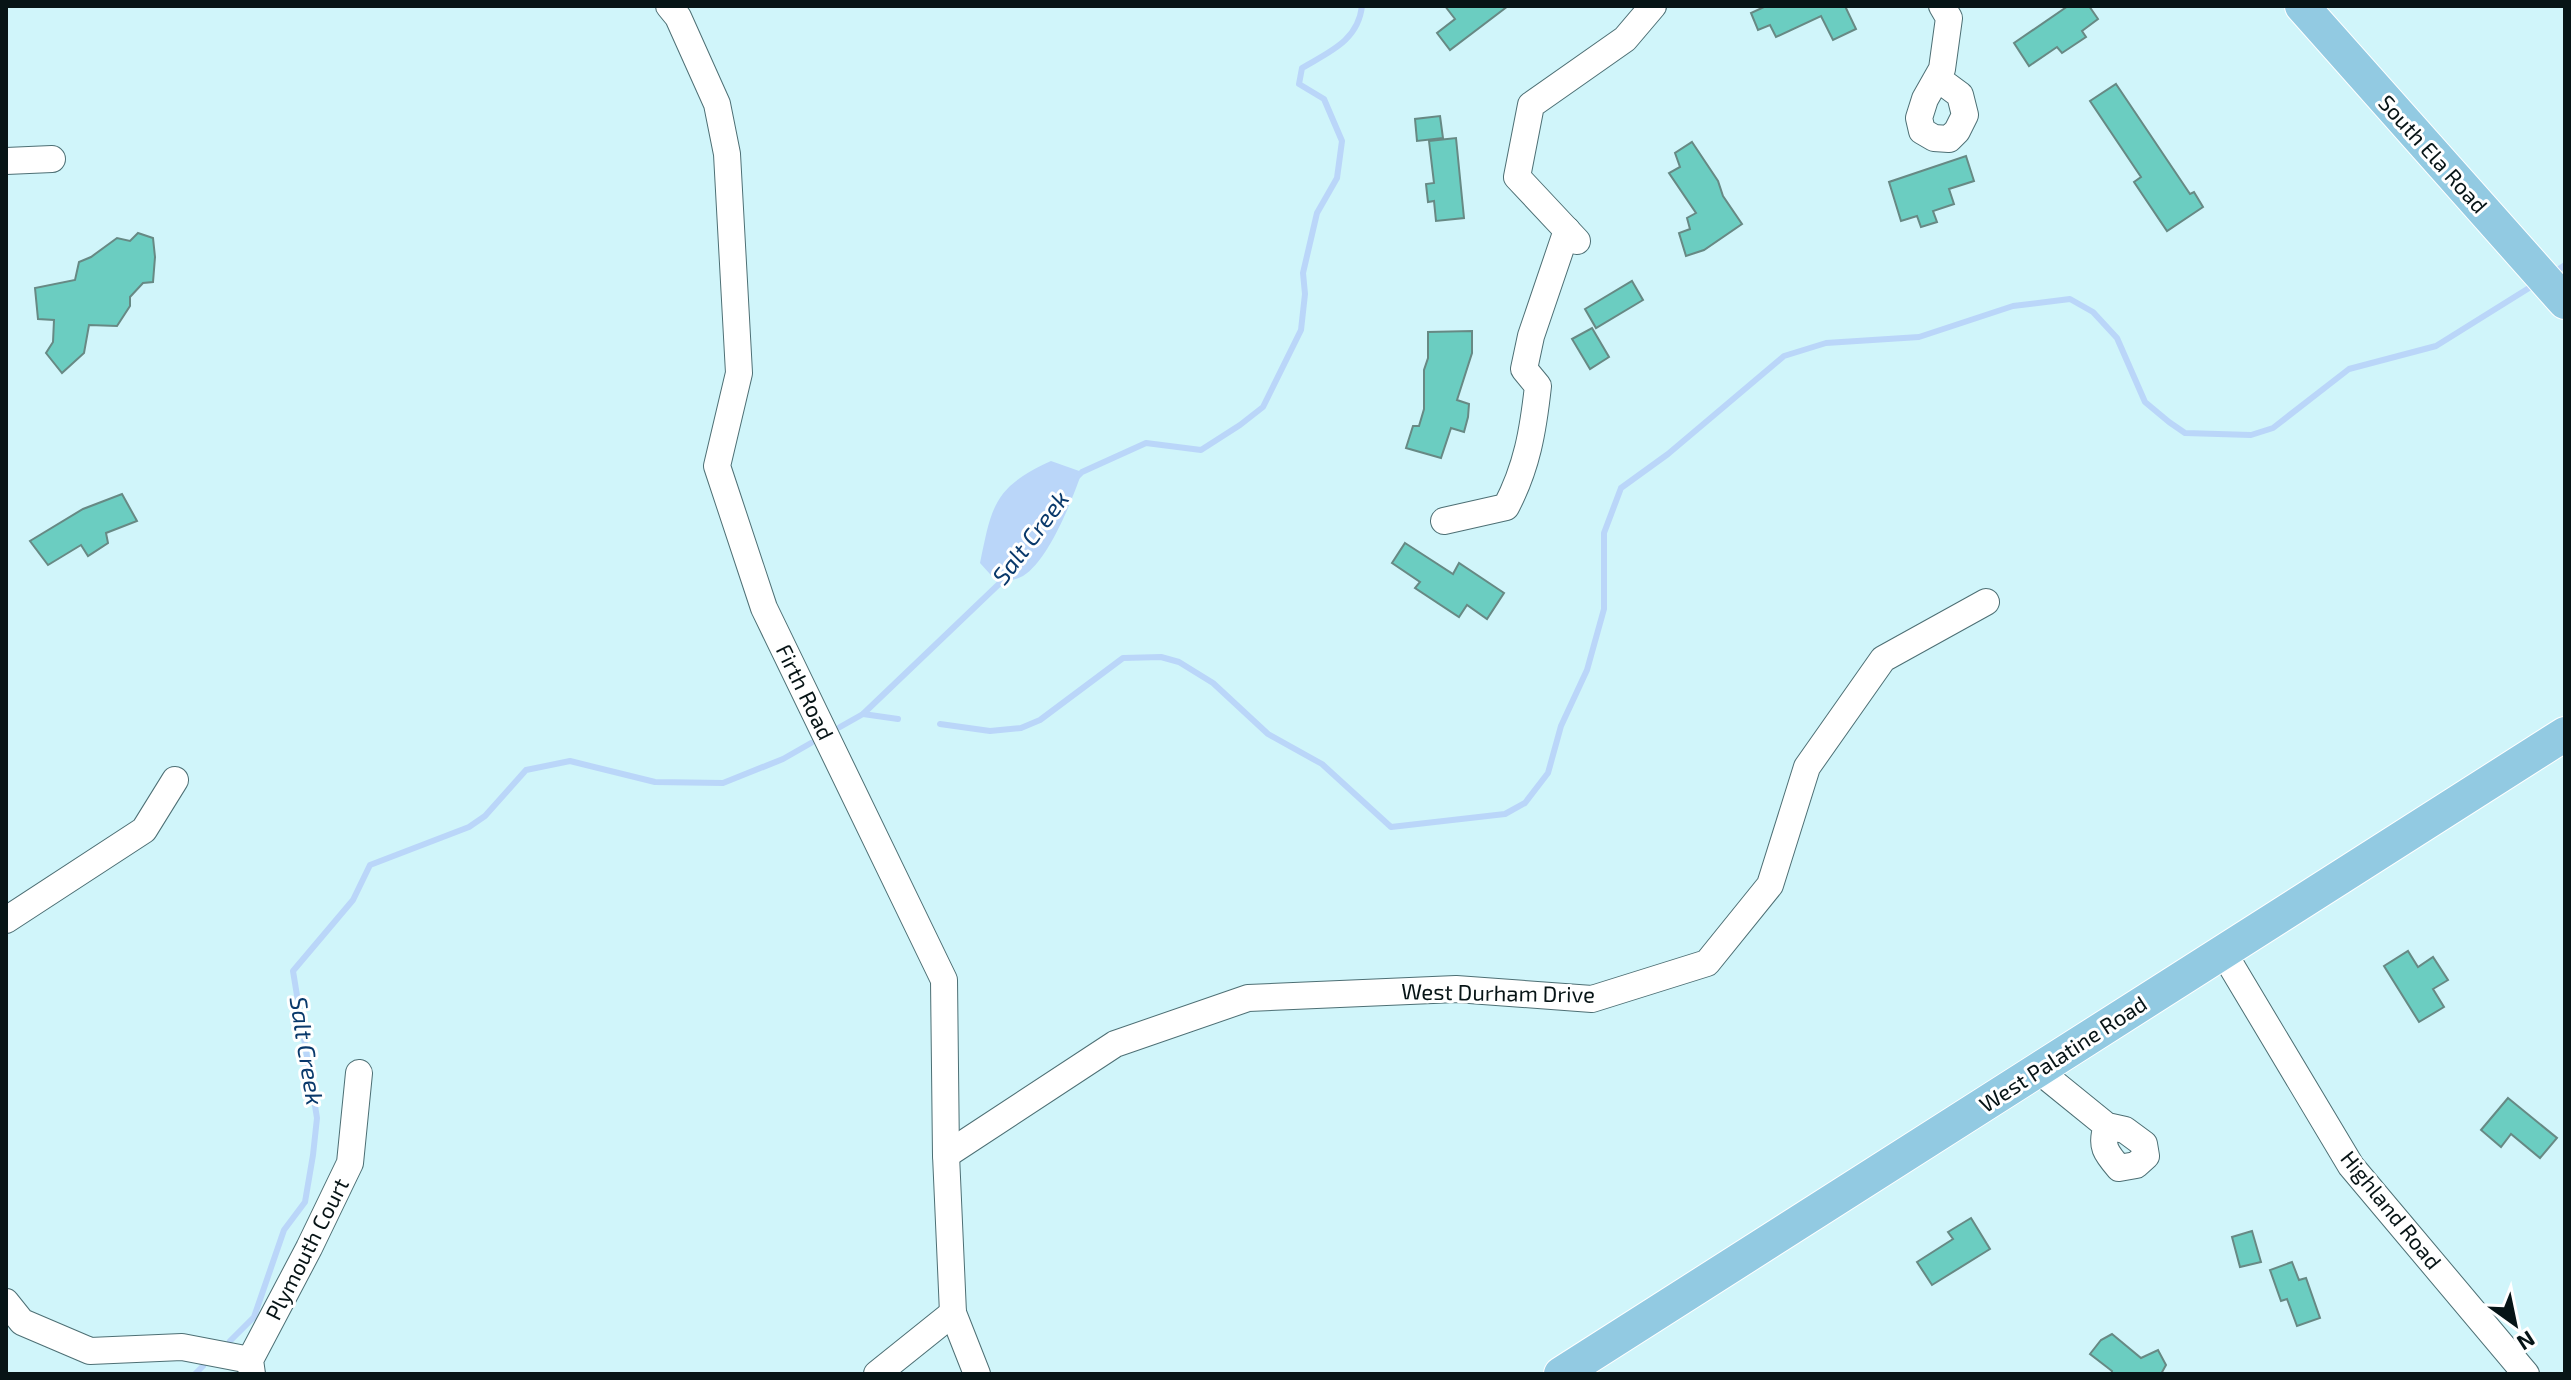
<svg xmlns="http://www.w3.org/2000/svg" width="2571" height="1380" font-family="'Exo 2',sans-serif">
<style>
.water{fill:#bad6f9}
.lines{fill:none;stroke-linecap:round;stroke-linejoin:round}
.stream{stroke:#bad6f9;stroke-width:6}
.building{fill:#6bcdc1;stroke:#678984;stroke-width:2}
.minor-casing{stroke:#4d6f74;stroke-width:28}
.major-casing{stroke:#fff;stroke-width:36}
.minor{stroke:#fff;stroke-width:26}
.major{stroke:#92cae2;stroke-width:34}
.labels{text-anchor:middle;stroke-width:6;stroke-linejoin:round;paint-order:stroke}
.street-label{font-size:22px;fill:#071416;stroke:#fff}
.water-label{font-size:24px;font-style:italic;fill:#09396b;stroke:#fff}
</style>
<rect width="100%" height="100%" fill="#d0f5fa"/>
<path class="water" d="M1051,461L1082,472C1072,500 1049,560 1023,576C1016,580 1006,581 999,584L980,563C992,505 994,487 1051,461Z"/>
<g class="lines">
<g class="stream">
<path d="M2559,269L2565,265"/>
<path d="M1078,476L1082,472L1146,443L1201,450L1240,425L1263,407L1301,330L1305,294L1303,273L1317,213L1337,178L1342,141L1324,99L1299,84L1302,68C1329,52 1358,41 1362,6"/>
<path d="M863,714L898,719"/>
<path d="M940,724L990,731L1021,728L1040,720L1123,658L1161,657L1179,662L1213,683L1268,734L1322,764L1391,827L1505,814L1525,803L1548,773L1561,726L1587,670L1604,609V533L1621,488L1668,454L1784,356L1826,343L1919,337L2013,306L2070,299L2093,312L2117,338L2145,402L2169,422L2185,433L2251,435L2273,428L2349,369L2436,346L2529,288"/>
<path d="M840,727L863,714L999,584L1002,577"/>
<path d="M230,1341L254,1317L284,1230L305,1202L313,1155L317,1118L293,971L353,900L370,865L469,827L485,816L526,770L570,761L655,782L723,783L783,759L811,743"/>
<path d="M195,1374L203,1366"/>
</g>
</g>
<g class="building">
<path d="M1445,6H1508L1450,50L1437,33L1455,19Z"/>
<path d="M1766,6H1845L1856,29L1833,40L1821,16L1776,37L1770,25L1758,30L1751,13Z"/>
<path d="M2068,6H2089L2098,19L2082,31L2086,37L2062,53L2057,47L2029,66L2014,43Z"/>
<path d="M2116,84L2190,194L2194,192L2203,207L2167,231L2134,182L2141,177L2090,101Z"/>
<path d="M1440,116L1443,138L1417,141L1415,119Z"/>
<path d="M1456,138L1464,218L1436,221L1434,201L1428,202L1426,184L1434,183L1429,141Z"/>
<path d="M1692,142L1718,181L1723,196L1742,224L1704,250L1686,256L1679,233L1690,229L1687,218L1696,213L1669,173L1680,167L1675,153Z"/>
<path d="M1966,156L1974,181L1949,189L1954,204L1933,211L1937,222L1921,227L1917,216L1901,221L1889,182Z"/>
<path d="M138,233L153,238L155,257L153,282L143,283L130,297V306L117,326L89,325L84,353L62,373L46,353L53,342L54,320L38,319L35,288L75,280L79,262L91,257L117,238L130,241Z"/>
<path d="M1632,281L1643,300L1596,328L1585,309Z"/>
<path d="M1592,328L1609,357L1590,369L1572,339Z"/>
<path d="M1472,331V353L1457,400L1469,404L1468,417L1464,432L1451,428L1441,458L1406,448L1413,426H1419L1424,409V370L1428,358V332Z"/>
<path d="M122,494L137,521L106,533L108,543L88,556L81,545L48,565L30,541L83,509Z"/>
<path d="M1405,543L1453,574L1459,563L1504,593L1487,619L1467,605L1459,617L1415,588L1420,582L1392,563Z"/>
<path d="M2408,951L2418,967L2433,957L2448,980L2433,989L2444,1007L2419,1022L2384,966Z"/>
<path d="M2508,1098L2557,1138L2540,1158L2511,1134L2501,1147L2481,1130Z"/>
<path d="M1971,1218L1990,1249L1932,1285L1917,1262L1953,1239L1948,1232Z"/>
<path d="M2252,1231L2261,1262L2240,1267L2232,1237Z"/>
<path d="M2292,1262L2299,1280L2306,1278L2320,1318L2297,1326L2287,1299L2281,1301L2270,1270Z"/>
<path d="M2112,1334L2141,1358L2158,1350L2166,1365L2161,1374H2111L2112,1371L2090,1354L2101,1340Z"/>
</g>
<g class="lines">
<defs>
<g id="minor">
<path d="M669,6L678,17L717,104L727,154L739,373L717,466L764,608L944,980L946,1155L953,1313L977,1374"/>
<path d="M1937,78L1960,95L1965,115L1957,131L1949,139L1934,138L1922,131L1919,118L1925,99L1942,69L1949,18L1942,6"/>
<path d="M6,161L52,159"/>
<path d="M1577,241L1517,177L1531,105L1625,39L1653,6"/>
<path d="M1444,521L1506,507C1527,467 1533,431 1538,386L1524,369L1531,336L1567,230"/>
<path d="M6,920L144,830L175,780"/>
<path d="M2223,952L2351,1166L2526,1374"/>
<path d="M2038,1070L2107,1126L2125,1130L2144,1144L2146,1156L2136,1165L2119,1168C2106,1153 2100,1146 2107,1126"/>
<path d="M946,1155L1115,1044L1248,998L1456,989L1592,999L1707,963L1770,885L1807,767L1883,659L1986,602"/>
<path d="M6,1302L22,1322L90,1351L182,1347L250,1360"/>
<path d="M252,1374L250,1360L309,1248L350,1163L359,1073"/>
<path d="M877,1374L953,1313"/>
</g>
<g id="major">
<path d="M2302,6L2565,302"/>
<path d="M1561,1374L2565,734"/>
</g>
</defs>
<use href="#minor" class="minor-casing"/>
<use href="#major" class="major-casing"/>
<use href="#minor" class="minor"/>
<use href="#major" class="major"/>
</g>
<g class="labels">
<g class="street-label">
<text transform="translate(2433 154) rotate(48)" y="8">South Ela Road</text>
<text transform="translate(805 692) rotate(64)" y="8">Firth Road</text>
<text transform="translate(1498 993) rotate(1)" y="8">West Durham Drive</text>
<text transform="translate(2063 1054) rotate(-33)" y="8">West Palatine Road</text>
<text transform="translate(2391 1210) rotate(51)" y="8">Highland Road</text>
<text transform="translate(307 1249) rotate(-63)" y="8">Plymouth Court</text>
</g>
<g class="water-label">
<text transform="translate(1031 538) rotate(-53)" y="8">Salt Creek</text>
<text transform="translate(306 1051) rotate(81)" y="8">Salt Creek</text>
</g>
</g>
<rect width="2571" height="1380" fill="none" stroke="#071416" stroke-width="16"/>
<g transform="translate(2515 1324) rotate(147)" stroke="#ffffff" stroke-width="6" paint-order="stroke">
<path d="M0-6L14 30L0 20L-14 30Z" fill="#071416"/>
<text y="-12" font-size="22" font-weight="bold" text-anchor="middle" fill="#071416">N</text>
</g>
</svg>
